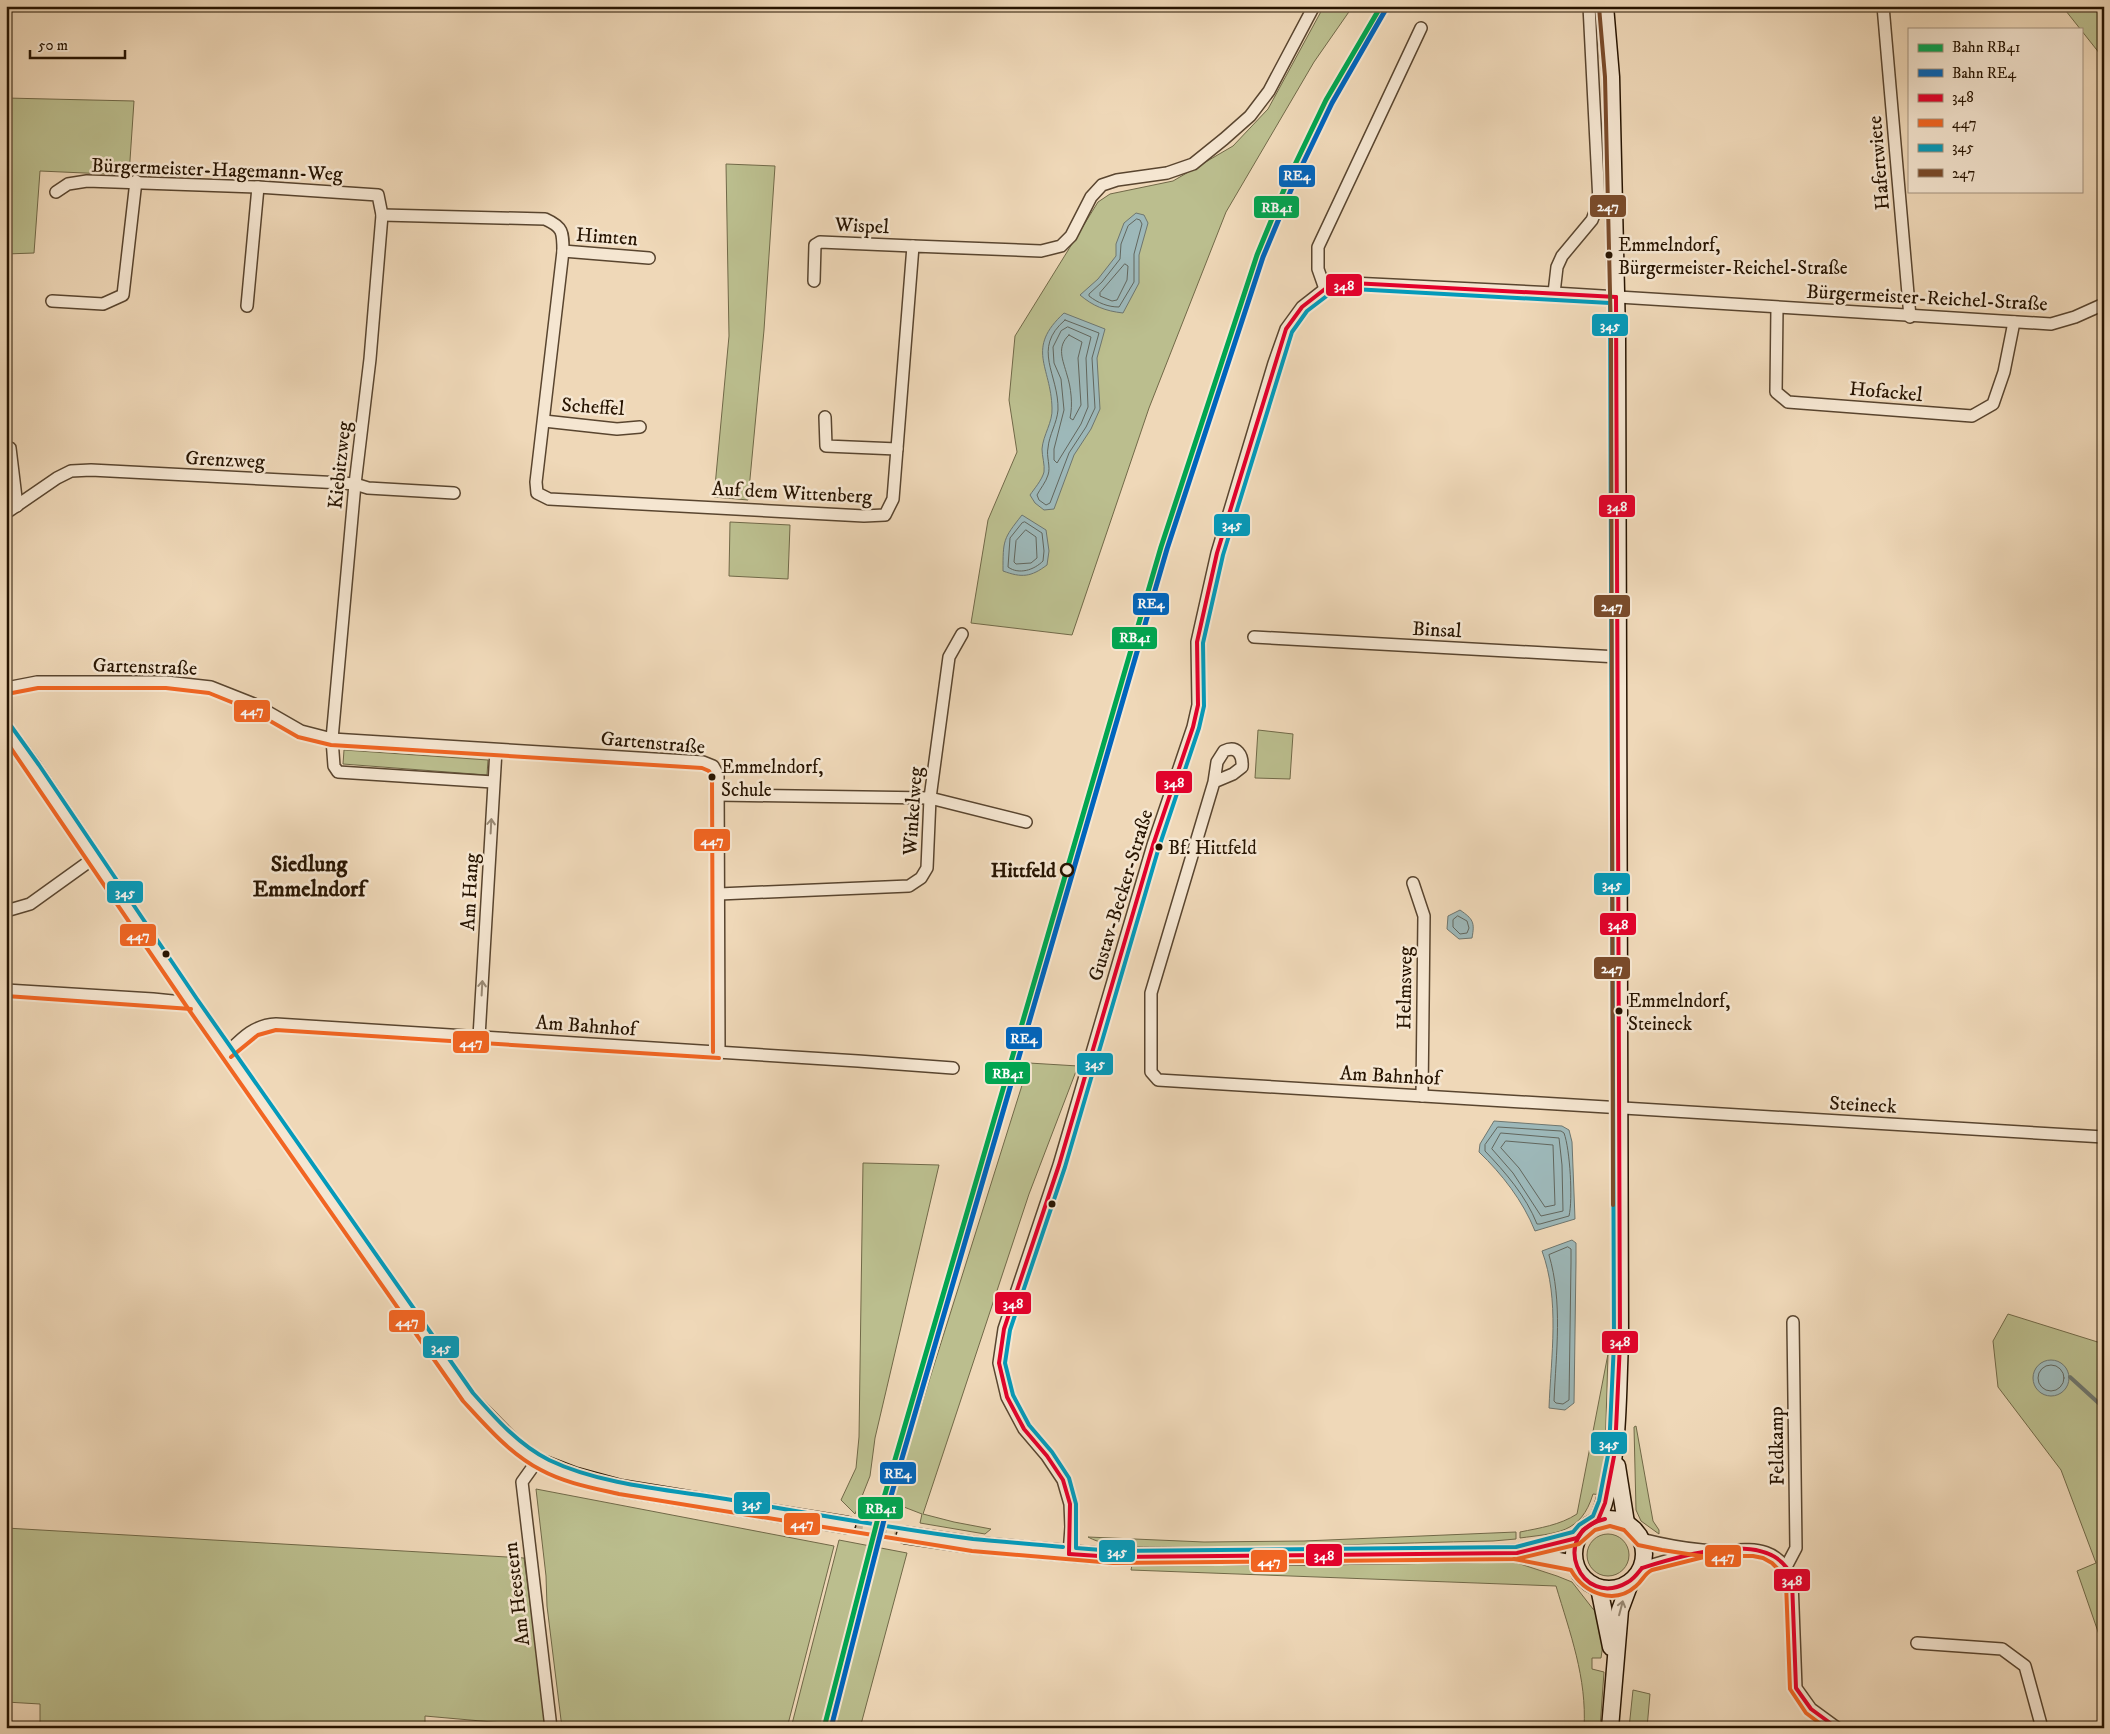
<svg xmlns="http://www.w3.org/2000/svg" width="2110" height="1734" font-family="'IM FELL DW Pica',serif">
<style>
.green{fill:#bbbe8e;stroke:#716948}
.water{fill:#9db8b9;stroke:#6e766f}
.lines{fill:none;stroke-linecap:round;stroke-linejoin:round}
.shore{stroke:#62665d;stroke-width:1}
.stream{stroke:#6e766f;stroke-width:4}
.secondary-tunnel{stroke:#c7b193;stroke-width:16;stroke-dasharray:16 8;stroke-linecap:butt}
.street-casing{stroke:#59452f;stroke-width:14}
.secondary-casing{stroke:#271401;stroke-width:19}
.street{stroke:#f5e6d1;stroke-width:11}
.secondary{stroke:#f5e6d1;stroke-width:16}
.bus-1-casing{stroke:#f5e6d1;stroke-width:8}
.bus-2-casing{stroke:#f5e6d1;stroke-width:8}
.bus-3-casing{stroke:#f5e6d1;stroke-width:8}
.bus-4-casing{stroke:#f5e6d1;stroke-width:8}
.bus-1{stroke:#e4002b;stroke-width:4}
.bus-2{stroke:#f26522;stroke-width:4}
.bus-3{stroke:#049aba;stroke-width:4}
.bus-4{stroke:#7a4b2a;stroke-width:4}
.rail-1-casing{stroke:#f5e6d1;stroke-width:9}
.rail-2-casing{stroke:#f5e6d1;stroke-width:9}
.rail-1{stroke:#00a651;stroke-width:5}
.rail-2{stroke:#0065bd;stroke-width:5}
.oneway{stroke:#988873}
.bus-dot{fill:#271401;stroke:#f5e6d1;stroke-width:2}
.stop-dot{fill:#f5e6d1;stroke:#271401;stroke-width:2.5}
.labels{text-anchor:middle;stroke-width:5;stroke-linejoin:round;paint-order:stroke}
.bus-label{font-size:19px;fill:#271401;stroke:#f5e6d1;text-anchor:start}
.street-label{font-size:20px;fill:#271401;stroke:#f5e6d1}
.stop-label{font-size:20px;font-weight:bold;fill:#271401;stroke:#f5e6d1;text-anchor:end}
.quarter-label{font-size:22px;font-weight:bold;fill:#271401;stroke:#f5e6d1}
.line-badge{stroke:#f5e6d1;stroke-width:2}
.badge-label{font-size:14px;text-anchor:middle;font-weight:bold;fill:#fff}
</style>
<rect width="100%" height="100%" fill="#efd8b8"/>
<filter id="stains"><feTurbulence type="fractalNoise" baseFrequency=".004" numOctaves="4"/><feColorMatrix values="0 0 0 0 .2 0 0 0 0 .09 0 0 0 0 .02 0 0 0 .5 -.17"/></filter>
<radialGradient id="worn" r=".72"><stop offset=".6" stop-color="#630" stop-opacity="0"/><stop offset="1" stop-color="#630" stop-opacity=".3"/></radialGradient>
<g class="green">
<path d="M1324,6H1353L1314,62L1226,212L1149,408L1072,635L971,623L988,520L1017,452L1009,400L1015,336L1098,202L1110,194L1173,181L1233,146L1268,109Z"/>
<path d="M2062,6H2104V59Z"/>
<path d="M6,98L134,101L129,175L40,171L34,253L6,254Z"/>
<path d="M726,164L775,166L764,330L748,500L714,497L729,336Z"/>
<path d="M730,522L790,525L788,579L729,576Z"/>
<path d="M1258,730L1293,734L1290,779L1255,778Z"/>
<path d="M344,750L488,760L487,775L343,764Z"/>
<path d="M1029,1063L1078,1066L1029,1194L923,1514L954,1522L991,1529L985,1534L920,1523L922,1514L891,1502Z"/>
<path d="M863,1163L939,1165L875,1438L870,1476L855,1514L841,1500L856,1468L859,1437Z"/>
<path d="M2008,1314L2104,1344V1649L2077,1571L2096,1563L2061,1470L1998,1387L1993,1341Z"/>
<path d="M1608,1354L1605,1454L1601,1495L1593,1494C1581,1534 1556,1533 1520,1538V1532C1540,1528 1560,1525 1577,1514Z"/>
<path d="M1636,1426L1653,1521L1659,1530V1534L1641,1521L1636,1510L1634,1427Z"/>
<path d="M536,1489L834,1546L787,1728H562L547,1606L546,1576Z"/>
<path d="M6,1528L524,1558L547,1728H526V1725L425,1716V1728H40V1704L6,1702Z"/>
<path d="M1516,1532V1539L1493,1541C1388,1543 1283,1548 1178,1547C1151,1546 1111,1550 1088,1537L1204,1542L1304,1541Z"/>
<circle cx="1608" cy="1555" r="21"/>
<path d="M839,1540L907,1553L860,1728H791Z"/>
<path d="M1508,1560L1557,1576L1572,1582L1593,1609L1597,1611L1603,1644L1601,1658H1592V1669L1604,1672L1600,1728H1584C1587,1678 1570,1633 1556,1586L1131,1570L1132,1565Z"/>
<path d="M1633,1690L1650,1694L1647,1728H1629Z"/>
</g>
<g class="water">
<path d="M1136,213L1144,215L1148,223L1139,255V283L1123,313C1105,311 1093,306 1080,295L1098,279L1116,256V244L1124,223Z"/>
<path d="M1064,313L1105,329L1097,358L1100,409L1091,429L1074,455L1054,509L1044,510L1035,503L1030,495C1034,489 1042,480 1044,472C1045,465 1042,456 1042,449C1043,435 1053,422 1052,408C1051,366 1025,349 1064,313Z"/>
<path d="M1022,515L1046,530L1049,551L1047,565C1031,577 1022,578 1003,571C1003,540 1003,539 1022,515Z"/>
<path d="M1460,910C1473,919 1475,922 1472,938L1459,939L1447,929L1448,916Z"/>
<path d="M1494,1121L1562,1126L1569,1130L1572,1142L1575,1219L1535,1231C1523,1201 1502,1174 1479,1152L1480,1144Z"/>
<path d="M1572,1240L1576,1243V1262L1574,1403L1565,1410L1549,1408C1551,1356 1560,1300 1542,1251Z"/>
<circle cx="2051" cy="1378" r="18"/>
</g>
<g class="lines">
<g class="shore">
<path d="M1137,219L1140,220L1142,224L1134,254V282L1119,307C1108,307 1098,303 1089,296V294L1102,282L1120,259L1121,244L1128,226Z"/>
<path d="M1125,264L1128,266L1127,280L1117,300L1112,301L1100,296V293Z"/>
<path d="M1065,320L1099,333L1092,358L1095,408L1086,427L1069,453L1050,503L1046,505L1039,500L1037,495C1040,489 1046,482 1048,475C1051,467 1046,456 1048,448C1049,435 1057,423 1058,410C1059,374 1031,349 1065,320Z"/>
<path d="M1068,327L1091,337L1086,358L1088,407L1081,424L1057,463L1054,460V449L1064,410L1061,379L1054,363L1053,347L1061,331Z"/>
<path d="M1069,335L1082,342L1078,358L1081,405L1073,420L1070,418C1073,405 1071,387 1067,375C1063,360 1056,347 1069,335Z"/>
<path d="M1025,522L1042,533L1044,551L1043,561C1034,570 1019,575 1008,567L1010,538L1022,523Z"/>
<path d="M1026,530L1036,537L1037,558L1031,563L1016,564L1014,562L1016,541Z"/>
<path d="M1458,916L1467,921L1469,928L1467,933L1460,934L1453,927V920Z"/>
<path d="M1498,1127L1561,1131L1564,1133C1570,1149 1573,1200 1569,1216L1540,1224H1537C1526,1196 1505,1172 1485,1151V1145Z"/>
<path d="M1501,1133L1559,1138L1562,1165L1563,1211L1541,1216L1513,1173L1492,1149Z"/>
<path d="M1506,1141L1553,1145L1555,1205L1545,1207L1519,1168L1501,1148Z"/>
<path d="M1568,1247L1571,1249V1263L1569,1400L1563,1404L1556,1403L1554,1401C1556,1353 1563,1302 1549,1255Z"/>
<circle cx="2051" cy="1378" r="13"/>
</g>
<path class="stream" d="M2070,1377L2104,1408"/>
<path class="secondary-tunnel" d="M847,1525L905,1535"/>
<defs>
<g id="street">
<path d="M1883,6L1910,317"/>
<path d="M56,192L68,184L87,181L258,187L378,195L382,215L370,359L355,484L332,739L334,766L338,772L493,782"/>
<path d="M382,215L545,219C563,227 563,232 563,251L536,482L537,493L549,499L864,516L885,515L893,499L913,246L1041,251L1061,246L1071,236L1091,197L1102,185L1117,180L1167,173L1193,164L1224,139L1250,116L1269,91L1314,6"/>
<path d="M563,251L649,258"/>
<path d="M814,281L815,245L820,242L913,246"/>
<path d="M1325,289L1318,269V247L1421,28"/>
<path d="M1554,293L1557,267L1562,256L1592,220L1599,202L1589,6"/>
<path d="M52,301L103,304L123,295L136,181"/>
<path d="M247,306L258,187"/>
<path d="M1777,308L1776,392L1788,402L1972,416L1993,404L2004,372L2014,322"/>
<path d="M825,417L826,446L897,449"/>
<path d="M544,421L617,429L640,427"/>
<path d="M10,448L17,506"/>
<path d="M6,513L57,478L71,471L91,470L342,483L355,484L368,488L454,493"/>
<path d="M1254,637L1618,657"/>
<path d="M6,688L37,682H166L211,687L254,704L301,731L332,739L703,762L713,766L718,775L719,1052"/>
<path d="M1214,782L1233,774L1242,767C1243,755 1237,745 1224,751L1217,762L1214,782L1151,993V1072L1158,1080L2104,1137"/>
<path d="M718,795L930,798L1026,822"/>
<path d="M1413,883L1424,916L1422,1096"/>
<path d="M719,894L909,886L921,878L927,868L930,798L949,657L962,634"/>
<path d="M6,911L30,904L94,858"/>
<path d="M6,990L153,999L192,1003"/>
<path d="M479,1037L496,750"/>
<path d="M227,1053C242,1038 254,1025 276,1024L858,1061L953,1068"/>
<path d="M537,1461L522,1482L551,1728"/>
<path d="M1641,1539C1661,1544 1681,1548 1702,1550C1738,1554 1775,1536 1792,1581L1796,1688L1811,1709L1837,1728"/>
<path d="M1069,1554L1071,1527L1070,1504L1063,1480L1047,1456L1024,1429L1007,1397L999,1363L1004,1329L1059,1165L1153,845L1193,727L1198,705L1197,642L1217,553L1274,363L1286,329L1302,307L1325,289L1352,283L1554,293L2051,324L2075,317L2104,304"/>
<path d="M1786,1567L1796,1548L1793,1322"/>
<path d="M1642,1568L1697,1552"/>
<path d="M1917,1643L2002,1649L2025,1666L2042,1728"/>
</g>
<g id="secondary">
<path d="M6,730L34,768L192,1003L468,1397L513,1443L537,1461L576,1476L620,1488L847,1525"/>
<path d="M1617,1466L1626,1523"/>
<circle cx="1609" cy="1554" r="35"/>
<path d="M1598,1520C1620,1465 1617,1402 1620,1343L1617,335L1611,77L1605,6"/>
<path d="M905,1535L973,1545L1114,1557L1317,1556L1517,1553L1577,1538"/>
<path d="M1524,1554L1575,1564"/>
<path d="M1599,1588L1611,1647"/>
<path d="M1610,1728L1620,1610L1630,1583"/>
</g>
</defs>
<use href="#street" class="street-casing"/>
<use href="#secondary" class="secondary-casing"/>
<use href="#street" class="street"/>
<use href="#secondary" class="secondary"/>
<defs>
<g id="bus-1">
<path d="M1605,1519C1548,1532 1580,1611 1628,1582C1634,1579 1638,1573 1642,1568"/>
<path d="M1577,1538L1583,1530L1598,1520L1605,1503L1615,1451L1620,1343L1616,297"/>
<path d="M1069,1554L1070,1504L1063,1480L1047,1456L1024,1429L1007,1397L999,1363L1004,1329L1059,1165L1153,845L1193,727L1198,705L1197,642L1217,553L1286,329L1302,307L1325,289L1352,283L1616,297"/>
<path d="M1069,1554L1114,1557L1517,1553L1577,1538"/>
<path d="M1642,1568C1677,1557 1759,1531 1786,1567C1789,1570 1790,1576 1792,1581L1796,1688L1811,1709L1837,1728"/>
</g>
<g id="bus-2">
<path d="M7,694L38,688H166L209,693L251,710L298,737L331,745L702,768L709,771L712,777L713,1052"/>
<path d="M6,741L187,1007L463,1401C486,1426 510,1454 541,1470C565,1483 593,1488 619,1494L972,1551L1113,1563L1517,1559L1579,1544L1595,1530L1610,1526L1624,1530L1638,1545L1662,1550L1701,1556H1753L1763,1558L1772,1563L1780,1571L1786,1583L1790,1689L1806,1713L1826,1728"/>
<path d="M6,996L191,1009"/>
<path d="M231,1057L258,1035L276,1030L719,1058"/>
<path d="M1514,1559L1571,1570C1584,1593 1614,1606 1636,1586C1643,1580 1644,1574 1652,1570L1704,1557"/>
</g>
<g id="bus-3">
<path d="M1353,289L1610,303L1614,1343L1609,1450L1599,1501L1593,1516L1579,1525L1573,1532L1516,1547L1114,1551L1076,1548V1504L1069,1478L1052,1452L1029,1425L1013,1395L1005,1363L1010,1330L1065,1167L1159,847L1199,728L1204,706L1203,643L1223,555L1292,332L1307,311L1328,295Z"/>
<path d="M11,726L39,765L197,999L473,1393C495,1418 519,1445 549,1460C601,1485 670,1490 726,1499C808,1513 890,1528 973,1539C1003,1542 1033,1544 1063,1547"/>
</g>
<path id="bus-4" d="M1599,7L1605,77L1611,335L1613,1205"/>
</defs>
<use href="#bus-1" class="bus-1-casing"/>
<use href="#bus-2" class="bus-2-casing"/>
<use href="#bus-3" class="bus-3-casing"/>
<use href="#bus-4" class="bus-4-casing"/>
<use href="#bus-1" class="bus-1"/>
<use href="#bus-2" class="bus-2"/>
<use href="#bus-3" class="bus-3"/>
<use href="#bus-4" class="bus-4"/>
<defs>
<path id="rail-1" d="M824,1728L878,1518L1161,547L1257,255L1290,175L1326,100L1381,6"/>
<path id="rail-2" d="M831,1728L884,1520L1167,549L1263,257L1296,178L1332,103L1386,9"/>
</defs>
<use href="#rail-1" class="rail-1-casing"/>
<use href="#rail-2" class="rail-2-casing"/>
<use href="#rail-1" class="rail-1"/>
<use href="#rail-2" class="rail-2"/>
</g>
<defs><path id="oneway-shaft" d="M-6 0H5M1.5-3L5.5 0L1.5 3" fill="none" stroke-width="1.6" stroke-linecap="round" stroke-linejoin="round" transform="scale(1.25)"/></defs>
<g class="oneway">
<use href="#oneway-shaft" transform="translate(491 826) rotate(-87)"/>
<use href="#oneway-shaft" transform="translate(482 988) rotate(-87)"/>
<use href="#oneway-shaft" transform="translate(1621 1608) rotate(-75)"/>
</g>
<g class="bus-dot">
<circle cx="1609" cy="255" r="4.5"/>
<circle cx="712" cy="777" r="4.5"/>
<circle cx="1159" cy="847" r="4.5"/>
<circle cx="166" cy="954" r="4.5"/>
<circle cx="1619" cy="1011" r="4.5"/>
<circle cx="1052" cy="1204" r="4.5"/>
</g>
<circle class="stop-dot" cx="1067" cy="870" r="6"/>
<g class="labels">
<g class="bus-label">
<text x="1618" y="251">Emmelndorf,<tspan x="1618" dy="23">Bürgermeister-Reichel-Straße</tspan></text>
<text x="721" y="773">Emmelndorf,<tspan x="721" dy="23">Schule</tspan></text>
<text x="1168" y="854">Bf. Hittfeld</text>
<text x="1628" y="1007">Emmelndorf,<tspan x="1628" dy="23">Steineck</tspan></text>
</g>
<g class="street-label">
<text transform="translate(1878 163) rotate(-95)" y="7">Hafertwiete</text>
<text transform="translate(217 169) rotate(2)" y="7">Bürgermeister-Hagemann-Weg</text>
<text transform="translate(862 225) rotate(3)" y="7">Wispel</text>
<text transform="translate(607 236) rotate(4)" y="7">Himten</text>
<text transform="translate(1927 297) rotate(3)" y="7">Bürgermeister-Reichel-Straße</text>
<text transform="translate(1886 391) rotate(5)" y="7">Hofackel</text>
<text transform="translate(593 406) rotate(4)" y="7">Scheffel</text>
<text transform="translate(225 459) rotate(3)" y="7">Grenzweg</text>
<text transform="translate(339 465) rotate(-84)" y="7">Kiebitzweg</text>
<text transform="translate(792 492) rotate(3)" y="7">Auf dem Wittenberg</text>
<text transform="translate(1437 629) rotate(3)" y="7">Binsal</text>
<text transform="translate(145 666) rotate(2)" y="7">Gartenstraße</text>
<text transform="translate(653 742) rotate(5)" y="7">Gartenstraße</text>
<text transform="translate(912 811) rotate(-86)" y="7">Winkelweg</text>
<text transform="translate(469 892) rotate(-87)" y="7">Am Hang</text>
<text transform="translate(1120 895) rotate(-73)" y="7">Gustav-Becker-Straße</text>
<text transform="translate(1404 988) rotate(-89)" y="7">Helmsweg</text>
<text transform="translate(586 1025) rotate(4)" y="7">Am Bahnhof</text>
<text transform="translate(1390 1075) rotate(3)" y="7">Am Bahnhof</text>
<text transform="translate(1863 1104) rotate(3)" y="7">Steineck</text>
<text transform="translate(1776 1446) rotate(-91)" y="7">Feldkamp</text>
<text transform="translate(516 1594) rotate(-97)" y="7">Am Heestern</text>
</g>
<g class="stop-label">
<text x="1056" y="877">Hittfeld</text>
</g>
<g class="quarter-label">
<text x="309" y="871">Siedlung<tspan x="309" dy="25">Emmelndorf</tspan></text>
</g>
</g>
<g class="line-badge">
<rect x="1278" y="164" width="38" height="24" rx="5" fill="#0065bd"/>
<rect x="1589" y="194" width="38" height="24" rx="5" fill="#7a4b2a"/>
<rect x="1253" y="195" width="47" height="24" rx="5" fill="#00a651"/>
<rect x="1325" y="273" width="38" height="24" rx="5" fill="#e4002b"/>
<rect x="1591" y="313" width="38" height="24" rx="5" fill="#049aba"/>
<rect x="1598" y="494" width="38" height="24" rx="5" fill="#e4002b"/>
<rect x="1213" y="513" width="38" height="24" rx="5" fill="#049aba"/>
<rect x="1132" y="592" width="38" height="24" rx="5" fill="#0065bd"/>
<rect x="1593" y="594" width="38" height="24" rx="5" fill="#7a4b2a"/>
<rect x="1111" y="626" width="47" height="24" rx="5" fill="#00a651"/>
<rect x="233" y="699" width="38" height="24" rx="5" fill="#f26522"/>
<rect x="1155" y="770" width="38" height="24" rx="5" fill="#e4002b"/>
<rect x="693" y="828" width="38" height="24" rx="5" fill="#f26522"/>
<rect x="1593" y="872" width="38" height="24" rx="5" fill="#049aba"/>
<rect x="106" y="880" width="38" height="24" rx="5" fill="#049aba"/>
<rect x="1599" y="912" width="38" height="24" rx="5" fill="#e4002b"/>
<rect x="119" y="923" width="38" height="24" rx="5" fill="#f26522"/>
<rect x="1593" y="956" width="38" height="24" rx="5" fill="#7a4b2a"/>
<rect x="1005" y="1026" width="38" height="24" rx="5" fill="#0065bd"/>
<rect x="452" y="1030" width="38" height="24" rx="5" fill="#f26522"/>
<rect x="1076" y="1052" width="38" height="24" rx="5" fill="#049aba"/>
<rect x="984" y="1061" width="47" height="24" rx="5" fill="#00a651"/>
<rect x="994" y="1291" width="38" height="24" rx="5" fill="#e4002b"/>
<rect x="388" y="1309" width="38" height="24" rx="5" fill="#f26522"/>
<rect x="1601" y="1330" width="38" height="24" rx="5" fill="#e4002b"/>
<rect x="422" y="1335" width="38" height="24" rx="5" fill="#049aba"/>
<rect x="1590" y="1431" width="38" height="24" rx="5" fill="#049aba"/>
<rect x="879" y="1461" width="38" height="24" rx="5" fill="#0065bd"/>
<rect x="733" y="1491" width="38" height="24" rx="5" fill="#049aba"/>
<rect x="857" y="1496" width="47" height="24" rx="5" fill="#00a651"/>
<rect x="783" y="1512" width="38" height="24" rx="5" fill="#f26522"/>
<rect x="1098" y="1539" width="38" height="24" rx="5" fill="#049aba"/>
<rect x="1305" y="1543" width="38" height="24" rx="5" fill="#e4002b"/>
<rect x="1704" y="1544" width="38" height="24" rx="5" fill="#f26522"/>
<rect x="1250" y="1549" width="38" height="24" rx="5" fill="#f26522"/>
<rect x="1773" y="1568" width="38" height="24" rx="5" fill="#e4002b"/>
</g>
<g class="badge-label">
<text x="1297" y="180">RE4</text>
<text x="1608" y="211">247</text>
<text x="1277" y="212">RB41</text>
<text x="1344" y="290">348</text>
<text x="1610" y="330">345</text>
<text x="1617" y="511">348</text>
<text x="1232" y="529">345</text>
<text x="1151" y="608">RE4</text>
<text x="1612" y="611">247</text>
<text x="1135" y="642">RB41</text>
<text x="252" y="715">447</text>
<text x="1174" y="787">348</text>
<text x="712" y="845">447</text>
<text x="1612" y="889">345</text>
<text x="125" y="897">345</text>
<text x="1618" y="929">348</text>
<text x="138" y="940">447</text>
<text x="1612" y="973">247</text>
<text x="1024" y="1043">RE4</text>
<text x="471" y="1047">447</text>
<text x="1095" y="1068">345</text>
<text x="1008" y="1078">RB41</text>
<text x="1013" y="1308">348</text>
<text x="407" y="1326">447</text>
<text x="1620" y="1346">348</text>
<text x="441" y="1352">345</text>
<text x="1609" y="1448">345</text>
<text x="898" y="1478">RE4</text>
<text x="752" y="1508">345</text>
<text x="881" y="1513">RB41</text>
<text x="802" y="1528">447</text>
<text x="1117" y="1556">345</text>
<text x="1324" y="1560">348</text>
<text x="1723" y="1561">447</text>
<text x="1269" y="1566">447</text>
<text x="1792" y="1585">348</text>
</g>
<rect width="2110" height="1734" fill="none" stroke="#efd8b8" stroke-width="25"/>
<rect x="8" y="8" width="2095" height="1719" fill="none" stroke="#271401" stroke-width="2.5"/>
<rect x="12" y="12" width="2085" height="1709" fill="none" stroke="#271401"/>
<rect x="1908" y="28" width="175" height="165" fill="#f5e6d1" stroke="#a3927e"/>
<rect x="1918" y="44" width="25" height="8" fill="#00a651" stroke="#a3927e"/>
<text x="1952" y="52" font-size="15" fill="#271401">Bahn RB41</text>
<rect x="1918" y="69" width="25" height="8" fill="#0065bd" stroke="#a3927e"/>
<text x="1952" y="78" font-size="15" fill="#271401">Bahn RE4</text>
<rect x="1918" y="94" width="25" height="8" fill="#e4002b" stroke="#a3927e"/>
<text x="1952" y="102" font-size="15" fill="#271401">348</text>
<rect x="1918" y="119" width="25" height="8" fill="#f26522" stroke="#a3927e"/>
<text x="1952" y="128" font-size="15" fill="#271401">447</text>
<rect x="1918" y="144" width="25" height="8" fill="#049aba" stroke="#a3927e"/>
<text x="1952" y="152" font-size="15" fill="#271401">345</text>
<rect x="1918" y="169" width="25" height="8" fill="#7a4b2a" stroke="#a3927e"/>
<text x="1952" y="178" font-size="15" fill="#271401">247</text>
<path d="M30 50v8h95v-8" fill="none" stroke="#271401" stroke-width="2.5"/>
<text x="38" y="50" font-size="15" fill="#271401" stroke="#f5e6d1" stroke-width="4" paint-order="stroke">50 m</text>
<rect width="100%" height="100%" filter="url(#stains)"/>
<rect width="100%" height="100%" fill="url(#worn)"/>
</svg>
